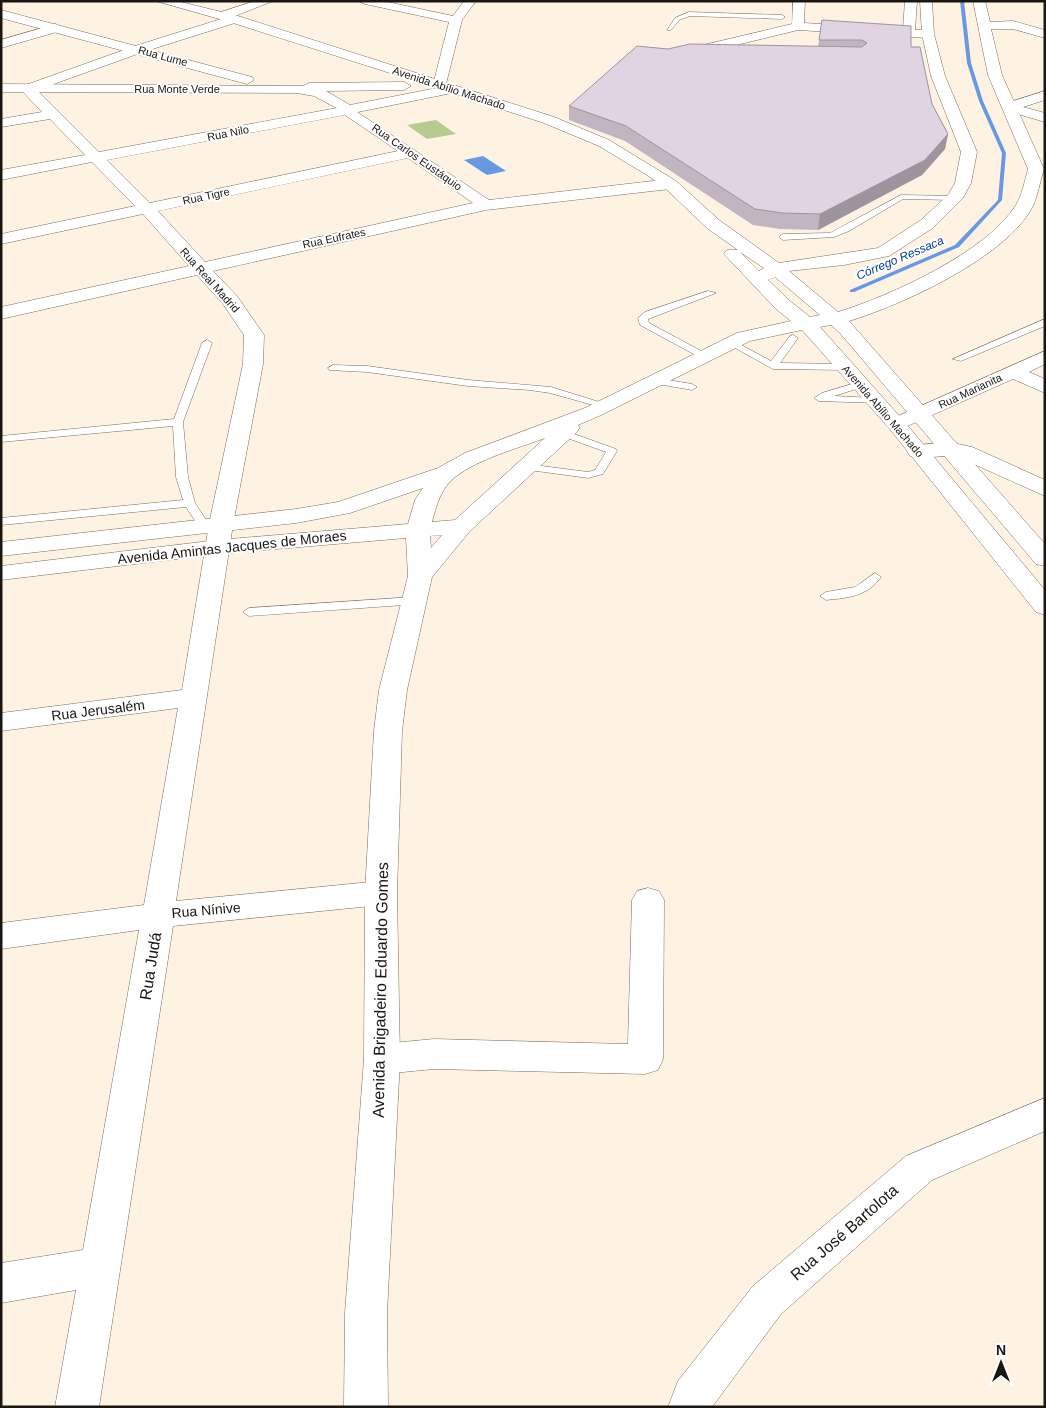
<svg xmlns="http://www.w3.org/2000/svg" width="1046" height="1408" font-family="Helvetica,sans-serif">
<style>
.green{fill:#b7ca8f}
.water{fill:#6898e2}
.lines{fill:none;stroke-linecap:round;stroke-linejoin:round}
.stream{fill:#6898e2;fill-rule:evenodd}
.lane-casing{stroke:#766d5e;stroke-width:1}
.street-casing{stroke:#766d5e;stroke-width:1}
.secondary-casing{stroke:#766d5e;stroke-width:1}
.lane{fill:#fff;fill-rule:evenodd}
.street{fill:#fff;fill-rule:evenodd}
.secondary{fill:#fff;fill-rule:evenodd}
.wall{fill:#c1b5c2}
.shaded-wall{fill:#9d949e}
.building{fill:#e0d3e2;stroke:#9d949e}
.labels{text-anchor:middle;stroke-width:4;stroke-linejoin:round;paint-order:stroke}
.far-street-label{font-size:11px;fill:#1a1611;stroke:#fff}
.far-water-label{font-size:12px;font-style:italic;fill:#014399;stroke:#fff}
.street-label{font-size:14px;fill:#1a1611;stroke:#fff}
.near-street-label{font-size:16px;fill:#1a1611;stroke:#fff}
</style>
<rect width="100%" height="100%" fill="#fef3e3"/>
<path class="green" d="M436,120L456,134L427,139L407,125Z"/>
<path class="water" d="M483,156L506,171L487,175L464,160Z"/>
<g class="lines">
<path class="stream" d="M960,1H964L971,63L983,101L1006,153L1002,200L959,247L854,292H850V290L955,245L998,200L1002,153L979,101L967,63Z"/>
<defs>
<g id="lane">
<path d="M689,12L782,15L785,17L782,19L690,16L679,20L671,30H667L675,18Z"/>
<path d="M901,195L955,196L959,198L955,200L903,199L849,231L834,237L783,240L779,237L783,234L830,233Z"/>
<path d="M708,291L716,293L648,319L649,323L707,354V358H701L640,325L638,318L645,312Z"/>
<path d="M1045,319V326L961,361L953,359Z"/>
<path d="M793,335L798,338L780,363L846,364L851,367L846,370L773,369L726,343L734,341L771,361L790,336Z"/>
<path d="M207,340L212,343L183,422L188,477L195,503L210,526L208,528H200L186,507L1,525V518L183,500L176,477L173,426L1,442V436L174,419L202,343Z"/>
<path d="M333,365L367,366L468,380L551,387L609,405L604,408L550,393L530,390L468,386L367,372L329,370L328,368Z"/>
<path d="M656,378L692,384L697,387L692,390L652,383L651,381Z"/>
<path d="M859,382L863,383V387L834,396L874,398L879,401L878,403L819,401L814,398L822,393Z"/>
<path d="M563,430L616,449L617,451L603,474L588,478L522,469L520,467L526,464L588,472L595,470L606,452L559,435L558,433Z"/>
<path d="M875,573L881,577C868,596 848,598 826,600L820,596L826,592L855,587Z"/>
<path d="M414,597L418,598L420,601L418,604L249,616L243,612L249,608Z"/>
</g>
<g id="street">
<path d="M255,1H273L235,16L240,19L238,22L143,52L37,90L99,152L348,106L489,200L670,179L678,184L670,189L486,210L213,271L237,296L264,335L263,364L233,524L176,901L381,881L392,884L397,893L392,902L381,905L173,926L99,1407H55L76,1290L1,1303V1263L83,1250L139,930L1,949V923L144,905L178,708L1,731V713L182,690L209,524L243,364L244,335L223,304L197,275L1,319V307L189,266L143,214L1,244V234L135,206L92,162L1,180V170L85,155L50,119L1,127V119L42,112L23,92L21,89L23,86L135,46L221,19L216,16L218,13ZM345,115L398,151L150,203L107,160ZM408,158L473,203L205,262L158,211Z"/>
<path d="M359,1H383L453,16L464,1H476L462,20L445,88L440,89L433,85L449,22L365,4Z"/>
<path d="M793,1H805L804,23L903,29L905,1H917L915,30H928L934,34L928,38L798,30L683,58L677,54L678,51L792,24Z"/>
<path d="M56,24L62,28L60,31L1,48V40Z"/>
<path d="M1045,91V100L1023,107L1045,113V122L1004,110L1002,107L1004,104Z"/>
<path d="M1045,351V364L1029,372L1045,379V393L1013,379L903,428L896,430L889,428L885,424L889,420Z"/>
<path d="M948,442L972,447L1045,480V496L958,457C942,454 926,460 910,456L907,451L910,446Z"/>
<path d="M648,888L659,891L664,900L663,1059L658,1070L645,1074L434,1069L382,1074L369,1070L364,1059L369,1048L382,1044L434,1039L628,1044L632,900L637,891Z"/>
<path d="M1045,1098V1131L932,1180L781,1314L712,1407H668L678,1381L753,1286L906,1156Z"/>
</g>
<g id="secondary">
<path d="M156,1H177L238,16L554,117L609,140L676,181L719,220L779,263L878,248L921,220L948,195L955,183L961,152L931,76L922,34L920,1H932L934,34L945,76L977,152L971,183L963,198L933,228L889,256L844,265L789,271L838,312C890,296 987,252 1016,205C1022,195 1025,180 1028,169L988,75L973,1H985L990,22L1013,21L1045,30V38L1013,29H991L1002,75L1044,169C1040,181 1038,195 1033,206C1007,257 902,305 849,321L1045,544V566L1036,564L840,333L831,325L820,327L903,420L1045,590V615L1036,612L889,428L802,330L750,341L599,416L578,425L580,427L577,432L470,531L432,577L407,690L402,731L397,893L400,1059L387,1313L388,1407H344L345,1313L364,1059L365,893L374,731L379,690L408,576L406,538L218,554L1,580V566L218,540L408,524L415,500L423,488L350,513L296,523L1,556V542L296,509L338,502L438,468L465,453L585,408L737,333L791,321L776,309L724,254L727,250H738L707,228L664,187L647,175L599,146L544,123L452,93L348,114L314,96L297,93L1,92V84L303,86L309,83L404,82L411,86L404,90L326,91L350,105L437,88L230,22ZM740,252L764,268L759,271ZM775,277L820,315L810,317L790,301L768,280ZM545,438L455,520L432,522C436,506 441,488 455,477C480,458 516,449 545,438ZM442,535L431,548L430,536Z"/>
<path d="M1,10L252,77L254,80L247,84L1,18Z"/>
</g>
</defs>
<use href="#lane" class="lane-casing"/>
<use href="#street" class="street-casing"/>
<use href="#secondary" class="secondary-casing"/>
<use href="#lane" class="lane"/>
<use href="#street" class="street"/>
<use href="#secondary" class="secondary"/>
</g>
<path class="wall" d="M822,20L911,47L932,104L948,134L945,149L922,175L818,230L780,229L753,225L625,141L569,120V106L668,49L818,47Z"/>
<path class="shaded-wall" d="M948,134L945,149L922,175L818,230L820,214Z"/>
<path class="building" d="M822,20L911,26V47H920L932,104L948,134L925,160L820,214L782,213L755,209L626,126L569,106L637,46L668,49L690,44L862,47L867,43L862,40H819Z"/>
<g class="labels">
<g class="far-street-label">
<text transform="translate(163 56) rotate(15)" y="4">Rua Lume</text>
<text transform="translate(449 88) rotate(18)" y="4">Avenida Abílio Machado</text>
<text x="177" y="93">Rua Monte Verde</text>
<text transform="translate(228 133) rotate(-11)" y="4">Rua Nilo</text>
<text transform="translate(417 157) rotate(35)" y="4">Rua Carlos Eustáquio</text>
<text transform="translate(206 196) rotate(-12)" y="4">Rua Tigre</text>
<text transform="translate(334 238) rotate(-12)" y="4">Rua Eufrates</text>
<text transform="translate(210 280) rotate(48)" y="4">Rua Real Madrid</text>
<text transform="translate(970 391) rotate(-25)" y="4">Rua Marianita</text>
<text transform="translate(883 411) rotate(49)" y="4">Avenida Abílio Machado</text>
</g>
<g class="far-water-label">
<text transform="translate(900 258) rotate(-23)" y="4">Córrego Ressaca</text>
</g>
<g class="street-label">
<text transform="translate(232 547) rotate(-6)" y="5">Avenida Amintas Jacques de Moraes</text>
<text transform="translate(98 710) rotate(-7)" y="5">Rua Jerusalém</text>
<text transform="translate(206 910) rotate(-5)" y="5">Rua Nínive</text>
</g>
<g class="near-street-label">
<text transform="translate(150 966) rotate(-81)" y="6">Rua Judá</text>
<text transform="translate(380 990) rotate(-89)" y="6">Avenida Brigadeiro Eduardo Gomes</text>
<text transform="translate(844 1232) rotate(-41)" y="6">Rua José Bartolota</text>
</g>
</g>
<rect width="1046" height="1408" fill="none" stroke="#1a1611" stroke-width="5"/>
<g transform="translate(1001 1363)" stroke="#ffffff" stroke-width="4" paint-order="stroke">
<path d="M0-4L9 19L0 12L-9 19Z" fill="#1a1611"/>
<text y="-8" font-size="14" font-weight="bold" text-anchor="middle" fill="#1a1611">N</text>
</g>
</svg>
